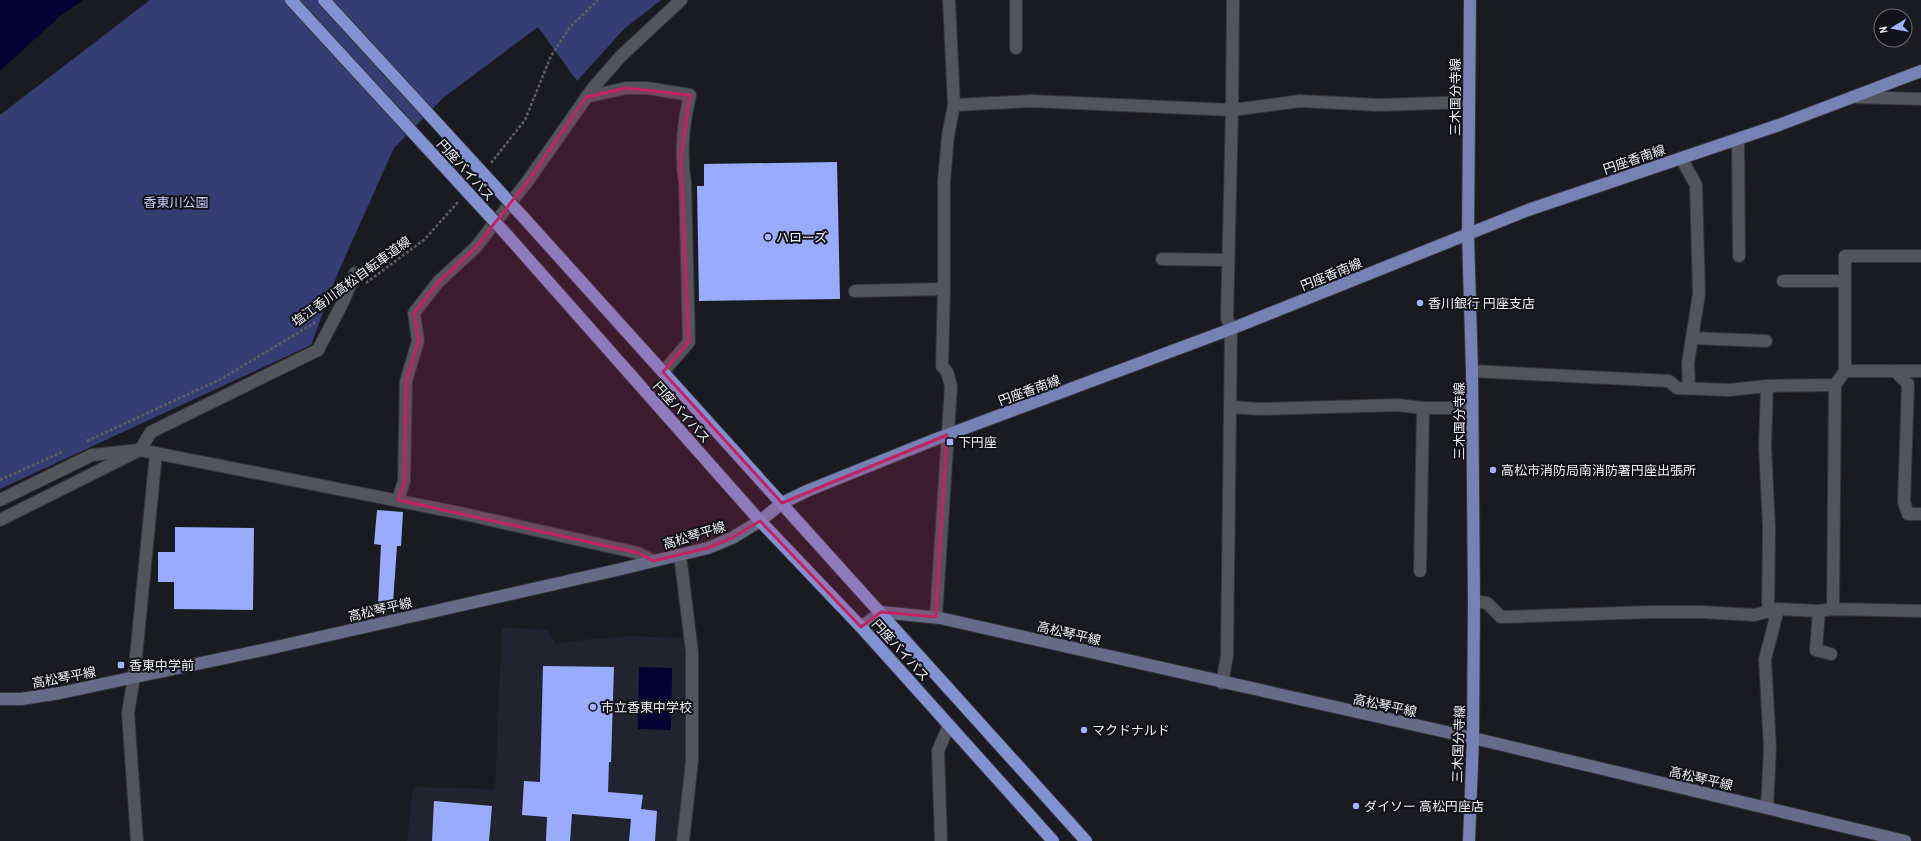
<svg xmlns="http://www.w3.org/2000/svg" width="1921" height="841" font-family="'Archivo Narrow','Noto Sans JP',sans-serif">
<style>
.built{fill:#21242f}
.green{fill:#343e72}
.water{fill:#050133}
.building{fill:#99abfd}
.lines{fill:none;stroke-linecap:round;stroke-linejoin:round}
.minor-casing{stroke:#34353a;stroke-width:14}
.secondary-casing{stroke:#34353a;stroke-width:14}
.primary-casing{stroke:#34353a;stroke-width:14}
.trunk-casing{stroke:#34353a;stroke-width:14}
.path{stroke:#5e5f65;stroke-width:2.5;stroke-dasharray:3 2;stroke-linecap:butt}
.minor{stroke:#53555c;stroke-width:12}
.secondary{stroke:#656c88;stroke-width:12}
.primary{stroke:#7682b4;stroke-width:12}
.trunk{stroke:#8291d2;stroke-width:12}
.trunk-bridge-casing{stroke:#34353a;stroke-width:14;stroke-linecap:butt}
.trunk-bridge{stroke:#8291d2;stroke-width:12}
.marked{fill:#c42363;fill-opacity:0.2;stroke:#c42363;stroke-width:3;stroke-linejoin:round}
.poi-dot{fill:#a1b3fd;stroke:#111218;stroke-width:1.5}
.labels{text-anchor:middle;stroke-width:4;stroke-linejoin:round;paint-order:stroke}
.street-label{font-size:13px;fill:#f0f1f5;stroke:#111218}
.park-label{font-size:13px;fill:#c2cdf7;stroke:#111218}
.poi-label{font-size:13px;fill:#f0f1f5;stroke:#111218;text-anchor:start}
</style>
<rect width="100%" height="100%" fill="#1a1b21"/>
<path class="built" d="M502,627L548,630L555,644L591,639L629,636L683,638L685,652L688,762L678,841H407L413,787L495,789Z"/>
<path class="green" d="M150,0H661L624,29L577,81L538,27L443,98L394,148L337,275L311,345L0,489V115Z"/>
<g class="water">
<path d="M0,0H83L60,16L0,71Z"/>
<path d="M639,667L672,668L671,730L638,729Z"/>
</g>
<g class="building">
<path d="M837,162L840,299L699,301L697,186H704V164Z"/>
<path d="M377,510L403,512L401,546H397L393,603L378,604L381,545L374,544Z"/>
<path d="M175,527L254,528L253,610L174,609V582H158V552H175Z"/>
<path d="M543,666L614,667L611,762H609L608,792L643,795L641,809L657,811L655,841H629L631,819L572,814L570,841H546L547,817L522,815L524,781L540,782Z"/>
<path d="M434,801L492,806L489,841H432Z"/>
</g>
<g class="lines">
<defs>
<g id="minor">
<path d="M1016,48V0"/>
<path d="M586,97L626,88H647L690,95C683,124 680,153 685,183L689,342L663,372"/>
<path d="M1852,97L1921,99"/>
<path d="M954,105L1031,101L1232,110L1300,101L1379,105L1469,102"/>
<path d="M1738,139L1739,256"/>
<path d="M1681,158L1696,185L1699,294L1688,363L1689,388"/>
<path d="M1162,259L1228,260"/>
<path d="M1783,281H1845"/>
<path d="M855,291L944,289"/>
<path d="M1692,338L1766,341"/>
<path d="M1472,371L1669,381L1677,388L1729,390L1767,386L1835,385"/>
<path d="M1845,371H1895L1908,384L1904,502L1908,514H1921"/>
<path d="M1895,371H1921"/>
<path d="M1767,386L1765,446L1769,527L1768,612"/>
<path d="M1231,407L1260,409L1397,405L1423,408H1472"/>
<path d="M0,500L92,455L140,450L151,432L318,350L343,302L355,273"/>
<path d="M398,500L404,481L406,381L418,341L414,313L438,282L475,248L527,182L593,88L621,56L681,0"/>
<path d="M0,520L140,450L460,513L638,553L653,561"/>
<path d="M680,555L692,652V761L683,841"/>
<path d="M1420,571L1423,408"/>
<path d="M1474,601L1487,603L1501,617L1651,612H1702L1754,615L1778,609L1819,611L1833,609L1921,611"/>
<path d="M1833,609L1835,385L1845,371V256H1921"/>
<path d="M1819,611L1816,650L1831,654"/>
<path d="M936,617L951,386L947,372L942,366L944,289V181L948,136L954,105L949,0"/>
<path d="M1222,683L1227,656L1231,329L1227,318L1232,110L1233,0"/>
<path d="M1767,808L1770,748L1765,659L1778,609"/>
<path d="M137,841L128,713L134,677L156,453"/>
<path d="M941,841L938,751L949,725"/>
</g>
<g id="secondary">
<path d="M861,627L881,612L940,618L1473,738L1905,841"/>
<path d="M0,699H21L60,693L272,648L621,569L708,548L732,538L760,521"/>
</g>
<g id="primary">
<path d="M760,521L782,503L809,490L936,439L1231,329L1528,210L1779,125L1921,71"/>
<path d="M1469,841L1473,738L1474,601L1472,371L1468,235L1470,0"/>
</g>
<g id="trunk">
<path d="M524,218L1086,841"/>
<path d="M506,234L760,521L861,627L1053,841"/>
</g>
</defs>
<use href="#minor" class="minor-casing"/>
<use href="#secondary" class="secondary-casing"/>
<use href="#primary" class="primary-casing"/>
<use href="#trunk" class="trunk-casing"/>
<g class="path">
<path d="M491,163L525,120L551,56L570,27L598,0"/>
<path d="M366,283L425,239L458,202"/>
<path d="M87,441L221,379L316,322"/>
<path d="M0,480L62,452"/>
</g>
<use href="#minor" class="minor"/>
<use href="#secondary" class="secondary"/>
<use href="#primary" class="primary"/>
<use href="#trunk" class="trunk"/>
<defs>
<g id="trunk-bridge">
<path d="M291,0L506,234"/>
<path d="M324,0L524,218"/>
</g>
</defs>
<use href="#trunk-bridge" class="trunk-bridge-casing"/>
<use href="#trunk-bridge" class="trunk-bridge"/>
</g>
<path class="marked" d="M626,88L690,95L681,160L689,342L663,372L782,503L947,435L936,617L881,612L861,627L760,521L732,538L708,548L653,561L638,553L398,500L404,481L406,381L418,341L414,313L438,282L475,248L527,182L586,97Z"/>
<g class="poi-dot">
<circle cx="768" cy="237" r="4"/>
<circle cx="1420" cy="303" r="4"/>
<rect x="946" y="438" width="8" height="8" rx="2"/>
<circle cx="1493" cy="470" r="4"/>
<rect x="117" y="661" width="8" height="8" rx="2"/>
<circle cx="593" cy="707" r="4"/>
<circle cx="1084" cy="730" r="4"/>
<circle cx="1356" cy="806" r="4"/>
</g>
<g class="labels">
<g class="street-label">
<text transform="translate(1455 97) rotate(-90)" y="5">三木国分寺線</text>
<text transform="translate(1634 159) rotate(-19)" y="5">円座香南線</text>
<text transform="translate(466 170) rotate(48)" y="5">円座バイパス</text>
<text transform="translate(1331 274) rotate(-22)" y="5">円座香南線</text>
<text transform="translate(351 281) rotate(-36)" y="5">塩江香川高松自転車道線</text>
<text transform="translate(1029 390) rotate(-20)" y="5">円座香南線</text>
<text transform="translate(682 412) rotate(48)" y="5">円座バイパス</text>
<text transform="translate(1459 421) rotate(-90)" y="5">三木国分寺線</text>
<text transform="translate(694 535) rotate(-17)" y="5">高松琴平線</text>
<text transform="translate(380 609) rotate(-13)" y="5">高松琴平線</text>
<text transform="translate(1069 633) rotate(13)" y="5">高松琴平線</text>
<text transform="translate(901 650) rotate(48)" y="5">円座バイパス</text>
<text transform="translate(64 677) rotate(-11)" y="5">高松琴平線</text>
<text transform="translate(1385 705) rotate(12)" y="5">高松琴平線</text>
<text transform="translate(1458 744) rotate(-88)" y="5">三木国分寺線</text>
<text transform="translate(1701 778) rotate(13)" y="5">高松琴平線</text>
</g>
<g class="park-label">
<text x="176" y="207">香東川公園</text>
</g>
<g class="poi-label">
<text x="776" y="242">ハローズ</text>
<text x="1428" y="308">香川銀行 円座支店</text>
<text x="958" y="447">下円座</text>
<text x="1501" y="475">高松市消防局南消防署円座出張所</text>
<text x="129" y="670">香東中学前</text>
<text x="601" y="712">市立香東中学校</text>
<text x="1092" y="735">マクドナルド</text>
<text x="1364" y="811">ダイソー 高松円座店</text>
</g>
</g>
<g transform="translate(1893 28) rotate(259)"><circle r="19" fill="#111218" stroke="#6a6b70"/>
<path d="M0-3L7 15L0 10L-7 15Z" fill="#a1b3fd"/>
<text y="-6" font-size="11" font-weight="bold" text-anchor="middle" fill="#f0f1f5">N</text>
</g>
</svg>
